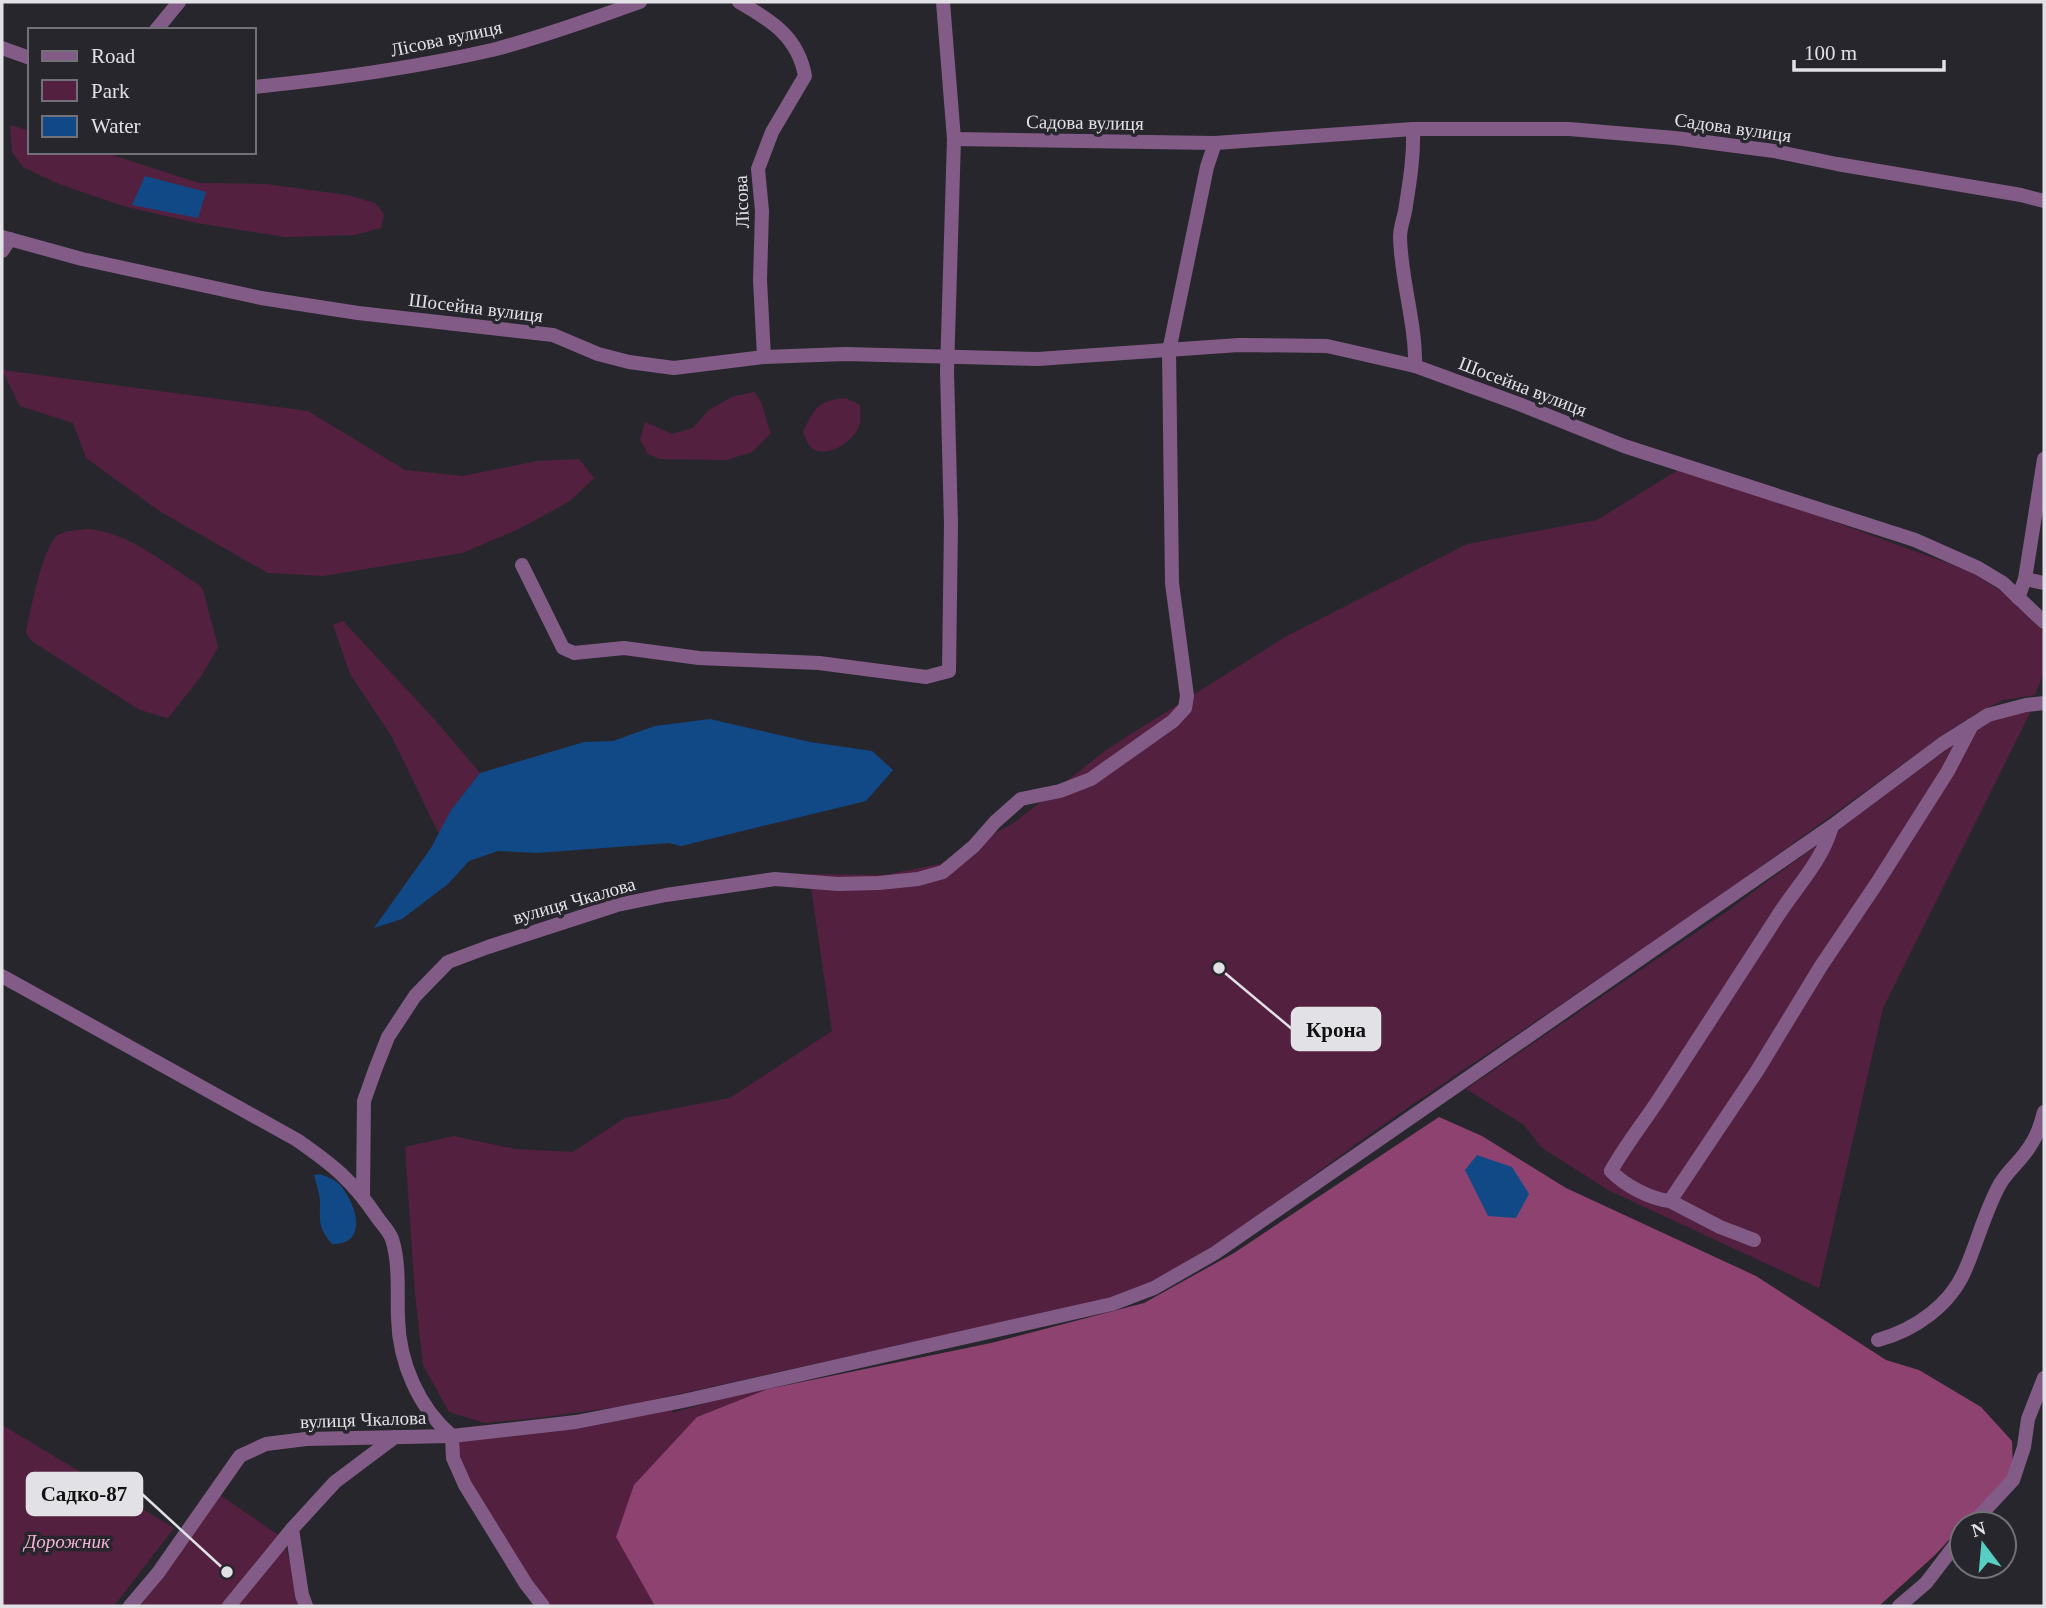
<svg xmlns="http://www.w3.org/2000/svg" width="2046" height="1608" font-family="Georgia,serif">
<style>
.green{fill:#542040}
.forest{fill:#8e4270}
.water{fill:#114986}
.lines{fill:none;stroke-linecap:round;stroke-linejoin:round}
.minor{stroke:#825c87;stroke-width:14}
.labels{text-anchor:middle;stroke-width:7;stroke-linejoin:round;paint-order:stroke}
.street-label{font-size:19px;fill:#e2e1e6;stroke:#28262d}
.park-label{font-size:19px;font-style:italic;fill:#f4b2d6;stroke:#28262d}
.leader{fill:none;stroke:#e2e1e6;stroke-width:2.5}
.callout-dot{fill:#e2e1e6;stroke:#28262d;stroke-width:2.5}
.callout{fill:#e2e1e6;stroke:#e2e1e6;stroke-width:2.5}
.callout-label{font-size:21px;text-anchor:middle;font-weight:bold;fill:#111}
</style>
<rect width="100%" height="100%" fill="#28262d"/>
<g class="green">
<path d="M10,125L30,131V152H103L199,183L266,184L347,195L375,203L384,214L381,228L354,235L285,237L197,223L123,206L59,184L23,167L12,152Z"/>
<path d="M2,370L308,411L405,470L463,476L537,461L579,459L594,478L570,501L519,529L462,553L323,576L268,573L161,512L86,458L73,423L20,406Z"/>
<path d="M754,392C767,407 763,416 771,433L752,452L727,460L660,459L648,454L640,440L645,422L672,434L693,428L709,410L732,397Z"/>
<path d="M846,398L860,405C860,411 861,417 860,423C856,439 832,457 815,450C808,447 806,438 803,432C815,407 818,401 846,398Z"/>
<path d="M1678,470L1816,515L1969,571L2009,596L2044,632V672L2035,695L2003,700L1977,713L1947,732C1866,790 1787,849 1706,905C1606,975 1504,1042 1403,1111C1311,1174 1226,1247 1125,1295L625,1406L537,1418L485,1423L449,1412L423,1365L415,1293L405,1147L454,1136L515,1149L573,1152L625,1118L730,1098L832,1031L809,874L885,875L940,864L1015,822L1106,750L1285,637L1467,544L1597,520Z"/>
<path d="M88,529C128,532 166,564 199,585L203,590L218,647L202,675L168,718L140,710L33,642L26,633C30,614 43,541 60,534C68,530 80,530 88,529Z"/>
<path d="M343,621L434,719L480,773L451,810L439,834L392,737L350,674L333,625Z"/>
<path d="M2031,711L1883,1008L1819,1288L1608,1190L1541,1147L1524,1125L1466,1089L1726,912L1986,721Z"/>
<path d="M771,1384L768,1389L697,1417L655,1606H537L509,1570L448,1464L457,1440L675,1406L672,1413Z"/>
<path d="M2,1425L174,1528L114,1606H2Z"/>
<path d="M220,1495L283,1538L303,1606H136Z"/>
</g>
<path class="forest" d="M1439,1117L1482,1136L1566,1188L1756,1276L1886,1360L1919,1370L1981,1407L2012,1441L2013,1471L1935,1555L1879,1606H655L616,1537L634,1485L697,1417L768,1389L991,1343L1144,1303L1234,1253Z"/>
<g class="water">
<path d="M145,176L206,192L198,218L132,205Z"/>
<path d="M710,719L810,742L872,751L893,770L866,801L681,846L669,843L537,853L498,851L469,861L448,884L402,919L374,928L431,848L451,810L480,773L584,742L613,741L655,726Z"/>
<path d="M1477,1155L1512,1167L1529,1194L1516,1218L1488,1216L1465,1170Z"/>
<path d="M319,1174C326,1176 334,1179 339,1184C356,1202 370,1245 332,1244C318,1227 320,1222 320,1202C320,1194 316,1183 314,1175Z"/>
</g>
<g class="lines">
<g class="minor">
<path d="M739,2C772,21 798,37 805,76L772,132L758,169L762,211L760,280L764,357"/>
<path d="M156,30L179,2"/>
<path d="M2,48L30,58"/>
<path d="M254,87C334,79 414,68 492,50C543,37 591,19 640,2"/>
<path d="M1413,129C1414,155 1410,180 1406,205C1405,216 1400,226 1400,237C1401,281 1416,323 1415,366"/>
<path d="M954,139L1215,143L1413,129H1569L1675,138L1774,151L1837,164L2021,195L2044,201"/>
<path d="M2,237L82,259L261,298L358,313L553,335L598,354L629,362L674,368L764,357L845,354L1038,359L1239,345L1327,346L1415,366L1519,404L1624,446L1915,540L1978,568L2003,583L2044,622"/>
<path d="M2,251L10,239"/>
<path d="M522,565L563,648L574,653L624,648L699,658L819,663L926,677L949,671L951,524L947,371L954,139L943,2"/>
<path d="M2025,579L2044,583"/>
<path d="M2018,598L2025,579L2044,459"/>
<path d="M2,976L297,1140C333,1165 352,1180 377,1217C381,1223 389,1231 392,1239C400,1264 397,1293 398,1318C399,1363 419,1408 452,1436"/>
<path d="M363,1195L364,1101L375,1070L388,1037L415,996L448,962L488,947L617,905L666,895L775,879L838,884L879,883L918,879L943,872L974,846L995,822L1021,799L1060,791L1091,779L1173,721L1185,708L1187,696L1172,583L1169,351L1207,167L1215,143"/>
<path d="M1670,1201L1757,1071L1821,966L1877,883L1948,771L1972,725"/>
<path d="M1754,1240L1720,1227L1670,1201C1650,1199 1624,1185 1611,1171C1626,1144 1645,1121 1661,1096C1700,1036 1739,976 1777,917C1796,887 1823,860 1832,826"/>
<path d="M1878,1340C1915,1330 1951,1305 1966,1268C1978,1240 1985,1211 2000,1184C2008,1170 2022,1160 2030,1146C2037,1136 2041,1124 2044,1112"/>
<path d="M452,1436L453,1458L465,1485L526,1584L543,1606"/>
<path d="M1972,1524L2013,1480L2024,1447L2028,1419L2044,1378"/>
<path d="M130,1606L158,1573L240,1456L266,1444L306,1439L452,1436L576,1422L683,1401L1112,1304L1154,1288L1215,1253L1832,826L1942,744L1988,715L2026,705L2044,703"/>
<path d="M229,1606L292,1529"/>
<path d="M306,1606L302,1595L292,1529L335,1482L395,1437"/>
<path d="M1899,1606L1926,1583L1962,1536"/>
</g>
</g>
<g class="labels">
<g class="street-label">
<text transform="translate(446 38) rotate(-12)" y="7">Лісова вулиця</text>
<text transform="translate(1085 122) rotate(1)" y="7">Садова вулиця</text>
<text transform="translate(1733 127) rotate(8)" y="7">Садова вулиця</text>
<text transform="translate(741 202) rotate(-92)" y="7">Лісова</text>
<text transform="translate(476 307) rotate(7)" y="7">Шосейна вулиця</text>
<text transform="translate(1523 386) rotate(21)" y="7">Шосейна вулиця</text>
<text transform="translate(574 900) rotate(-16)" y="7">вулиця Чкалова</text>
<text transform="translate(363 1419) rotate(-2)" y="7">вулиця Чкалова</text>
</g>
<g class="park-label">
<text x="67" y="1548">Дорожник</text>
</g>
</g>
<path class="leader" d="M1219 968L1292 1029M227 1572L142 1494"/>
<g class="callout-dot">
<circle cx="1219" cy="968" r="7"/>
<circle cx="227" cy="1572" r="7"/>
</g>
<g class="callout">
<rect x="1292" y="1008" width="88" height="42" rx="7"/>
<rect x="27" y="1473" width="115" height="42" rx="7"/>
</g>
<g class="callout-label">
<text x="1336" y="1037">Крона</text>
<text x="84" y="1501">Садко-87</text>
</g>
<rect width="2046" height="1608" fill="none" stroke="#e2e1e6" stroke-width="7"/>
<rect x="28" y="28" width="228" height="126" fill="#28262d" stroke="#727177" stroke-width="2"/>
<rect x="42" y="51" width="35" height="10" fill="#825c87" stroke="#727177" stroke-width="2"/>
<text x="91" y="63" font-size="21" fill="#e2e1e6">Road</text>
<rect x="42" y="80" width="35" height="21" fill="#542040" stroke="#727177" stroke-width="2"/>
<text x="91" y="98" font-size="21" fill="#e2e1e6">Park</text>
<rect x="42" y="116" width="35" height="21" fill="#114986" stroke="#727177" stroke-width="2"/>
<text x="91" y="133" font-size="21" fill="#e2e1e6">Water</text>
<g transform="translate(1983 1545) rotate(344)"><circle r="33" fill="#28262d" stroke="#727177" stroke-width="2"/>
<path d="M0-5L12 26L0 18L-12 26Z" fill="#57cec2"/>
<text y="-10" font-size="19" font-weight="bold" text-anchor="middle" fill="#e2e1e6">N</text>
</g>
<path d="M1794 60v10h150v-10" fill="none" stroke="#e2e1e6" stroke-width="3.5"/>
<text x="1804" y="60" font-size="21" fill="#e2e1e6" stroke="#28262d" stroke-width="5" paint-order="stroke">100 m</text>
</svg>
